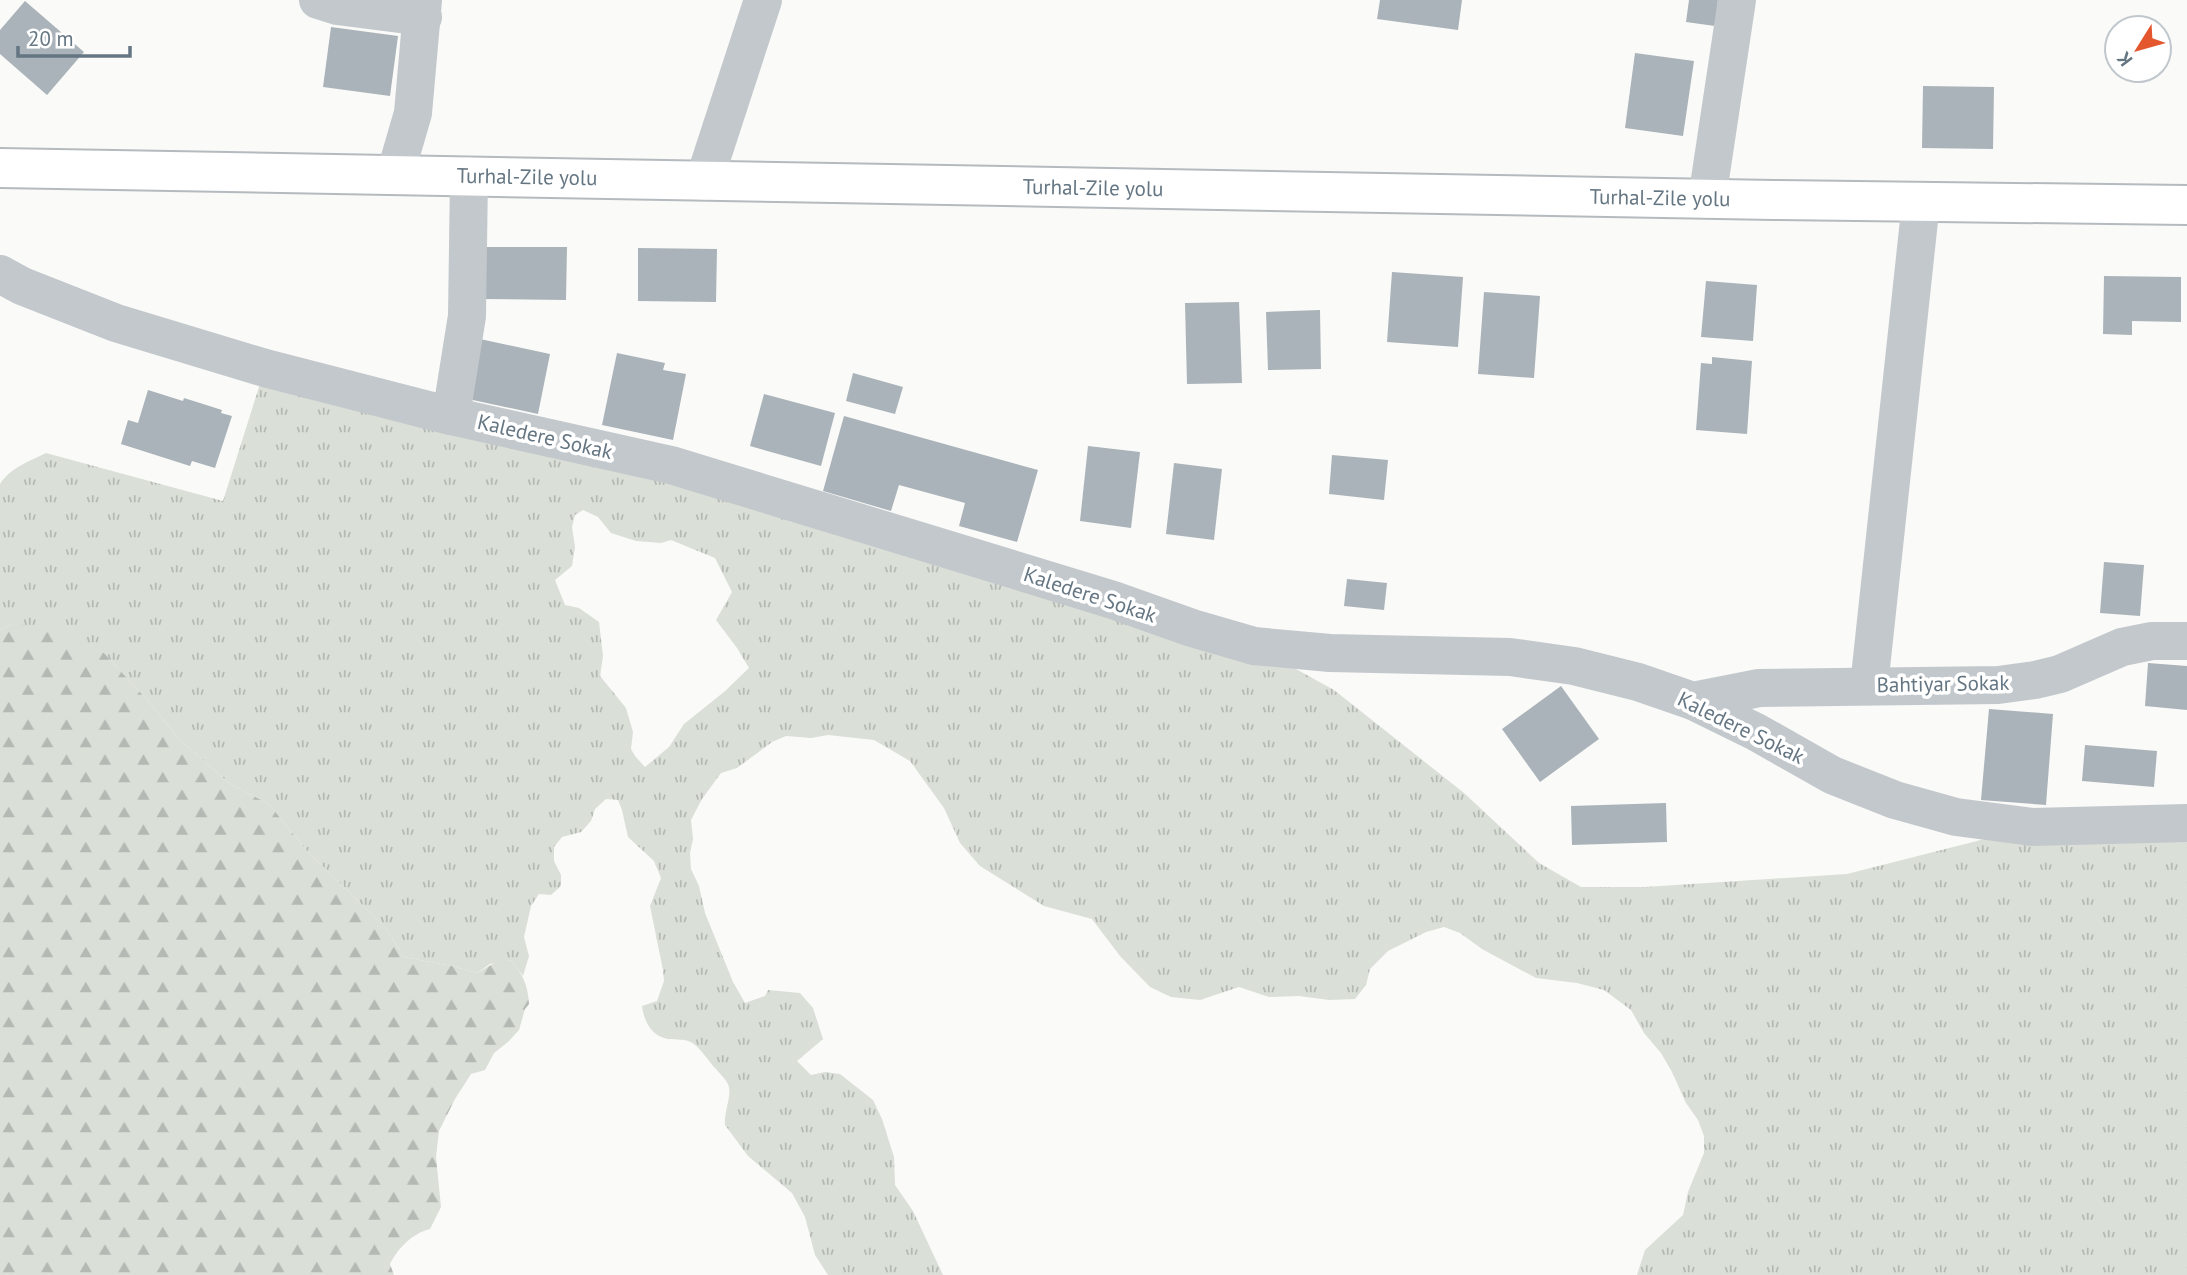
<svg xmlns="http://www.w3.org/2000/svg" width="2187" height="1275" font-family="'PT Sans',sans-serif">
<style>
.grass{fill:url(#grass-tufts);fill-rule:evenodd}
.forest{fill:url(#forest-firs)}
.building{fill:#aab3b9}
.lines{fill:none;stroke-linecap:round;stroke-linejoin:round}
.major-casing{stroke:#b5babe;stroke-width:42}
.minor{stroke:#c3c8cc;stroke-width:38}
.major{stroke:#fff;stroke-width:38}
.labels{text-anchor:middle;stroke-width:7;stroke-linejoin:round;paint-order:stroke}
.street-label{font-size:21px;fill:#657683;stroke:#fff}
</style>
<defs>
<pattern id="grass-tufts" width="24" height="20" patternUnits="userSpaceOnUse" patternTransform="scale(1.75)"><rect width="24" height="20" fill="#dadfd7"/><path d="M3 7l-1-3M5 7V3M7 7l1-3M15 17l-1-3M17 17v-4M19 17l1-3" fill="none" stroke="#b4b9b4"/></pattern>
<pattern id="forest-firs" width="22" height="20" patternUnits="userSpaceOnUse" patternTransform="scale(1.75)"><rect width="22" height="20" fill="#dadfd7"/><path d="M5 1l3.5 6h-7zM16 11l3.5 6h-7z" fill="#b4b9b4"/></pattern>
</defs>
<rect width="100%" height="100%" fill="#fafaf8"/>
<path class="grass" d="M265,368L1254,646L1334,690L1464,793L1539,863L1581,887H1645L1847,874L2032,827L2187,823V1275H1637L1645,1250L1683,1215L1688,1192L1704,1153V1136L1698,1120L1686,1103L1672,1072L1661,1053L1644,1033L1631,1010L1604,990L1577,983L1536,978L1482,949L1460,933L1444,927L1426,932L1388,951L1370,969L1366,985L1355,999L1329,1000L1299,996L1269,997L1239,987L1200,1000L1171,997L1150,987L1120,956L1092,919L1044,906L980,866L960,843L944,808L910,761L874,740L828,735L811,738L786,736L772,742L737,768L721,773L702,799L691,820L693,839L690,853L691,869L699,886L705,913L733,982L745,1003L765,996L768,990L800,993L813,1008L823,1039L797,1061L811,1075L825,1072L840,1074L873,1100L882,1119L894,1157L895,1185L913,1211L943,1275H828L815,1255L805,1217L792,1193L748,1156L725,1125C724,1111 731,1099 729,1087C727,1080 721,1075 716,1069C709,1062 702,1050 694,1044C685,1038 677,1040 668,1039C651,1036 644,1021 642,1006L657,1001L664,981L663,970L650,906L661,878L654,861L628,837L622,810L618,800L606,799L595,809L591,821L581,832L562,837L554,847V861L561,875V886L551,895L539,894L531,906L524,937L529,956L523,976L511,960L490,964L477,973L452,966L404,957L386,928L306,850L269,804L230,784L179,739L148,701L104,653L12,624L0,630V484C10,468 30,461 46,453L223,501ZM583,510L598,517L611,533L636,541L661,543L671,540L715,558L732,592L716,620L737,648L749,668L724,692L684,724L669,747L645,767L635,756L631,749L633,732L626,708L600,676L603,656L599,622L579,608L565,605L555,580L572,566L575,547L572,527L575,515Z"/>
<path class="forest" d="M12,624L41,626L104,653L148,701L179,739L230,784L269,804L306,850L386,928L404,957L452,966L477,973L496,962L511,960C523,975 528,985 529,1004L525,1009L519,1030L508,1042L494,1053L485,1070L471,1074L455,1099L439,1131L436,1157L441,1207L430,1229C413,1233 398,1248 390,1264L394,1275H0V630Z"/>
<g class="building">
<path d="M1380,0H1462L1458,30L1377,19Z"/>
<path d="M1689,0H1718L1715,26L1686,22Z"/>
<path d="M25,1L84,52L47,95L0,54V30Z"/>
<path d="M331,27L398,36L390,96L323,87Z"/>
<path d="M1635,53L1694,61L1683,136L1625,128Z"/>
<path d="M1923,86L1994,87L1993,149L1922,148Z"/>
<path d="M485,247H567L566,300L484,299Z"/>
<path d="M638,248L717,249L716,302L638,301Z"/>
<path d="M1392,272L1463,277L1458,347L1387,342Z"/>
<path d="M2104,276L2181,277V322L2132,321V335L2103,334Z"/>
<path d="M1706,281L1757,285L1753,341L1701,337Z"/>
<path d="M1484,292L1540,296L1534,378L1478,374Z"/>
<path d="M1239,302L1242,383L1187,384L1185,303Z"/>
<path d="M1320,310L1321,369L1268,370L1266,312Z"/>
<path d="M480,339L550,354L538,414L468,399Z"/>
<path d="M617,353L665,363L663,370L686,374L673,440L602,425Z"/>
<path d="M1712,357L1752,361L1747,434L1696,430L1701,363L1712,364Z"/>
<path d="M853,373L903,387L895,414L846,401Z"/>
<path d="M148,390L183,401L184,398L222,410L221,413L232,416L215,468L192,461L190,466L121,444L128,420L138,423Z"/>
<path d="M764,394L835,413L821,466L750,446Z"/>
<path d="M844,416L1038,470L1017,542L959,526L965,503L899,485L891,511L823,491Z"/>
<path d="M1088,446L1140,452L1131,528L1080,521Z"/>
<path d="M1332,455L1388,460L1384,500L1329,494Z"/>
<path d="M1174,463L1222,469L1214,540L1166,534Z"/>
<path d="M2104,562L2144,565L2140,616L2100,613Z"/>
<path d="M1347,579L1387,583L1384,610L1344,606Z"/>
<path d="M2148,663L2187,666V710L2145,706Z"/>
<path d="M1561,686L1599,739L1540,782L1502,729Z"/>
<path d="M1989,709L2053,714L2046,805L1981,800Z"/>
<path d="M2085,745L2157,751L2154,787L2082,781Z"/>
<path d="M1666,803L1667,842L1572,845L1571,806Z"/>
</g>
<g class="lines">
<defs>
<path id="major" d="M0,168L1774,200L2187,205"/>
</defs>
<use href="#major" class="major-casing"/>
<g class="minor">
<path d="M318,0L337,6L423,17"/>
<path d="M395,175L413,113L423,0"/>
<path d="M704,181L763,0"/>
<path d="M1707,199L1737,0"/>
<path d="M0,274L22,286L116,323L265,368L451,416L671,465L1113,600L1192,628L1254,646L1330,653L1510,657L1574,666L1638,682L1693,701L1756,732L1832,775L1895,800L1956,817L2032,827L2187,823"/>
<path d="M451,416L467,316L469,176"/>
<path d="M1869,686L1921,202"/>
<path d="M1693,701L1759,688L1998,685L2035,680L2060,674L2122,647L2152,641H2187"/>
</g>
<use href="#major" class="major"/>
</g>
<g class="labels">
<g class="street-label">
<text transform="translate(527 177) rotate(1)" y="7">Turhal-Zile yolu</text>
<text transform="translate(1093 188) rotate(1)" y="7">Turhal-Zile yolu</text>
<text transform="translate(1660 198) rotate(1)" y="7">Turhal-Zile yolu</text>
<text transform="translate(545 437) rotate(13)" y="7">Kaledere Sokak</text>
<text transform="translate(1090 595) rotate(18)" y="7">Kaledere Sokak</text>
<text transform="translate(1943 684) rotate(-1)" y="7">Bahtiyar Sokak</text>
<text transform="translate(1741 728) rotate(26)" y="7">Kaledere Sokak</text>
</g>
</g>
<g transform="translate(2138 49) rotate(233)"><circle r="33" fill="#ffffff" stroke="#c1c8cd" stroke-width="2"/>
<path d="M0-5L12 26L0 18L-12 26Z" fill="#e4572e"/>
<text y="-10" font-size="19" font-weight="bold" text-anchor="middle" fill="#657683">K</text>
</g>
<path d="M18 46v10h112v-10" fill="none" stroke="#657683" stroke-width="3.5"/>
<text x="28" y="46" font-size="21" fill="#657683" stroke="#ffffff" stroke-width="5" paint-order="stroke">20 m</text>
</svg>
